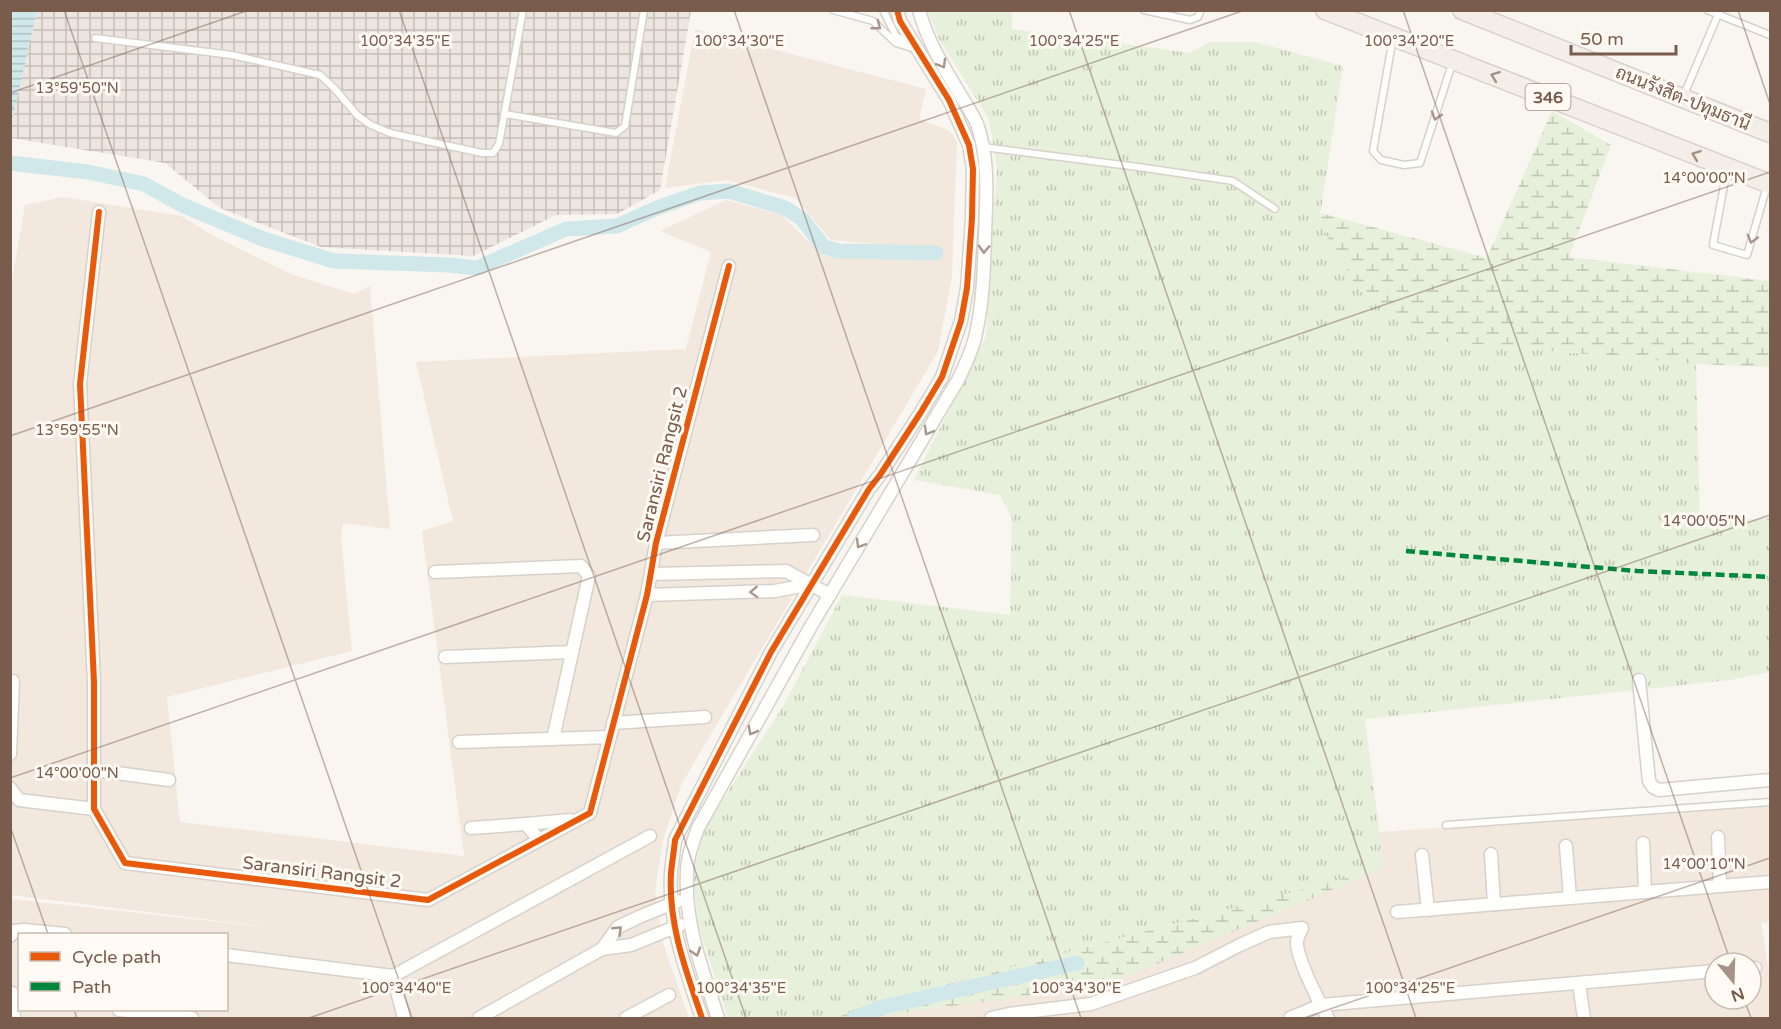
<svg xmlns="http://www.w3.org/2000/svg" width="1781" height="1029" font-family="'Varela Round',Sarabun,sans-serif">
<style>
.residential{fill:#f2e8de;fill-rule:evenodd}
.industrial{fill:url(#industrial-grid)}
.grass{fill:url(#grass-tufts)}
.wetland{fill:url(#wetland-marsh)}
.water{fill:url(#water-rules)}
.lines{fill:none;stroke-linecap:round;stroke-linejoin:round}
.canal{stroke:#d0e8ea;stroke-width:15}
.lane-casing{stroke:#d7d1cb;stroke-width:9}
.street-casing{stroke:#d7d1cb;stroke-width:15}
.primary-casing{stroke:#dad1cc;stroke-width:21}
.lane{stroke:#fefefd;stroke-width:6}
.street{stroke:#fefefd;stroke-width:12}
.primary{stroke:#f3eee8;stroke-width:18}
.quiet{stroke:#00873e;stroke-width:4.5;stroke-dasharray:9 4.5;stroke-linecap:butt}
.cycleway-casing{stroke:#fffaf3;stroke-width:10}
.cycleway{stroke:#e8590c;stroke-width:6}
.oneway{stroke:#a8958b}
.oneway2{stroke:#a48f83}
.ticks{fill:none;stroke:#7a5c4d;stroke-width:1.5;stroke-opacity:0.45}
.labels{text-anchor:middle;stroke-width:6;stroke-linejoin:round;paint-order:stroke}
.shield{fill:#fffaf3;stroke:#a28b7f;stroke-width:1.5}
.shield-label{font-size:16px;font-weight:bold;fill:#7a5c4d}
.street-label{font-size:18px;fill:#7a5c4d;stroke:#fffaf3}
.ticks-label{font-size:15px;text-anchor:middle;fill:#7a5c4d;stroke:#fffaf3;stroke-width:6;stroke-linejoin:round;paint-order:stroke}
</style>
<defs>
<pattern id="industrial-grid" width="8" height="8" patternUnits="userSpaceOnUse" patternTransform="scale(1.5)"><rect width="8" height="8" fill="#ede5e0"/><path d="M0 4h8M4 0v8" fill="none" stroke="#c5bdb8"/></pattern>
<pattern id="grass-tufts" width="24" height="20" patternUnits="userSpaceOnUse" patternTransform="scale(1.5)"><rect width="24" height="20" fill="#e7f0db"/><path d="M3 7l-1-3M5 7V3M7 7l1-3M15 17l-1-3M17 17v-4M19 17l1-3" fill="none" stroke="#c0c6b4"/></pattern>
<pattern id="wetland-marsh" width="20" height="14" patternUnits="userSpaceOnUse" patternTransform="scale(1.5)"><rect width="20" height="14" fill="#e7f0db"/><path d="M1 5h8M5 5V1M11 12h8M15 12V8" fill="none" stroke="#c0c6b4"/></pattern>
<pattern id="water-rules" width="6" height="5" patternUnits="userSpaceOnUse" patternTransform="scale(1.5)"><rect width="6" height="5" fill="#d0e8ea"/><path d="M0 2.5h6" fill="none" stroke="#aebfc0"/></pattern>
</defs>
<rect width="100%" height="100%" fill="#f9f5f0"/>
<g class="residential">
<path d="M695,29L926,89L919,119L950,131L957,141L952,277L938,351L681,785L663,840L655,889L663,943L689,1018H11V899L301,931L11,895L10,290L25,205L63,197L181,216L214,236L293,275L354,294L370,286L390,529L343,523L341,537L352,651L167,697L180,822L464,856L422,531L453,521L416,362L686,349L711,252L660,231L726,200L781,215L824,256H942L940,250L831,240L795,198L727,180L665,188ZM20,934H226V1010H20Z"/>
<path d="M1770,806V922L1761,923L1770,979V1018H852L1104,982L1379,832ZM1715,963H1751V999H1715Z"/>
</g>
<path class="industrial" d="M37,11H691L660,190L617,214L556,215L473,256L321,247L220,208L165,163L11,138V125Z"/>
<path class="grass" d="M928,11H1012V29L1190,53L1210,42H1255L1343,66L1319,222L1419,339L1696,364L1700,523L1770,518V672L1730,680L1365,719L1384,868L881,1002L835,1018H728L699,928L693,876L704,829L785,703L842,595L1010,615L1012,518L1000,495L914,480L986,336L997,167L989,119L938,37Z"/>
<g class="wetland">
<path d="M1552,111L1611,145L1569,257L1770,281V367L1696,364L1419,339L1358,289L1319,222L1321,213L1487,258Z"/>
<path d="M1384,868L1109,984L865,1018H835L881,1002Z"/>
</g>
<path class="water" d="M11,10L37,11L11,125L10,11Z"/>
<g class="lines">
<g class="canal">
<path d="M10,163L88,172L144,184L182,205L263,239L334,261L449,265L477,268L566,229L617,226L657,208L700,193L729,191L785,208L802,219L824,247L839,251L936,253"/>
<path d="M854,1018L883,1007L1077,963"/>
</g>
<defs>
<g id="lane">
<path d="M833,10L873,21L896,43L915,49"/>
<path d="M883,10L896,36L909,44"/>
<path d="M1144,10L1190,20L1198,17L1201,10"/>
<path d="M1707,10L1770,35"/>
<path d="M95,38L232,55L320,75L335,89L358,116L371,125L390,133L482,153H493L499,144L523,10"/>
<path d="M1393,38L1373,151L1381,160L1404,165L1420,163L1452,64"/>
<path d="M1683,97L1720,10"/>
<path d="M505,114L616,133L625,126L644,10"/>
<path d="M983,147L1138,167L1233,181L1275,209"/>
<path d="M1727,169L1713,245L1747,255L1767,186"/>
<path d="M1446,825L1770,802"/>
</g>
<g id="street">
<path d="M99,212L80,384L94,682V809L125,863L428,900L590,813L647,595L656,543L729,266"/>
<path d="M656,543L813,535"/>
<path d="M435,572L581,566L589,576L553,739"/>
<path d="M651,574L786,571L830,595"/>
<path d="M647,595L775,591L812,584"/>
<path d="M445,657L572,652"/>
<path d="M1639,680L1649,781L1653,787L1659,790L1770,780"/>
<path d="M613,723L705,717"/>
<path d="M459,742L610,737"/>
<path d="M10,754L13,681"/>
<path d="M94,770L169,780"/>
<path d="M10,788L19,800L94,809"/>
<path d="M526,824L570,820"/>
<path d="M471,828L526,824L539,840"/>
<path d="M1718,837L1720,886"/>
<path d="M1643,843L1645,892"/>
<path d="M1566,846L1570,898"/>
<path d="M1491,854L1494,904"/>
<path d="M1422,855L1428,910"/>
<path d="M678,901L639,917L618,927L602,949L631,945L680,925"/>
<path d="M1397,912L1770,882"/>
<path d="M10,936L14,931L24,930L65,934"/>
<path d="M226,955L393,976L650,836"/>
<path d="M1751,968H1755"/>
<path d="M393,976L404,1018"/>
<path d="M1579,984L1584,1018"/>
<path d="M12,993L14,1018"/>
<path d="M119,1010L192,1018"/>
<path d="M479,1018L602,949"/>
<path d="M626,1018L669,995"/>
<path d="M702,1018C686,971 668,924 671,873C672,862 674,851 675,840L771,652L869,489L880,475L921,412L942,377L961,321L967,288L972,218L973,169L969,145L949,100L900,21L897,10"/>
<path d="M718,1018C703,971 684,924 687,873C687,857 693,842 698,828L811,626L958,380C965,365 973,350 976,333C983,302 984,269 985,237C986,200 990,160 977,124C973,114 966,105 961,96C945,69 927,41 919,10"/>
<path d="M991,1018L1009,1014L1091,1004L1195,968L1240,945L1269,932L1302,928C1300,932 1297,938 1297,942C1296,957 1320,1004 1328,1018"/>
<path d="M1290,1018L1321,1005L1715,971"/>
</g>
<g id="primary">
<path d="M1325,10L1770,184"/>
<path d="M1462,10L1770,133"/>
</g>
</defs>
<use href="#lane" class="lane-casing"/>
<use href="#street" class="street-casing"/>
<use href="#primary" class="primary-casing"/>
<use href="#lane" class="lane"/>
<use href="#street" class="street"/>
<use href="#primary" class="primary"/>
<path class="quiet" d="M1406,551L1637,571L1770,577"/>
<defs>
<g id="cycleway">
<path d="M99,212L80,384L94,682V809L125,863L428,900L590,813L647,595L656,543L729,266"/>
<path d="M702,1018C686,971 668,924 671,873C672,862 674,851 675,840L771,652L869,489L880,475L921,412L942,377L961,321L967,288L972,218L973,169L969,145L949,100L900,21L897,10"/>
</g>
</defs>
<use href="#cycleway" class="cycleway-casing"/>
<use href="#cycleway" class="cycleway"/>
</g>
<defs><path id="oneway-chevron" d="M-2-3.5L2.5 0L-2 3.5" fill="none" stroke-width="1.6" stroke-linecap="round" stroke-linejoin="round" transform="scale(1.5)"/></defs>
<g class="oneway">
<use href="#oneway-chevron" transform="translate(877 26) rotate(38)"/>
<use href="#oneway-chevron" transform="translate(942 64) rotate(60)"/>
<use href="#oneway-chevron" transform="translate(1436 116) rotate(108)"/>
<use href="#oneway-chevron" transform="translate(1752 239) rotate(106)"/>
<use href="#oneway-chevron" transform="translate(984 249) rotate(92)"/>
<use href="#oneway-chevron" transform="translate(928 431) rotate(120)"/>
<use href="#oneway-chevron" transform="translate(860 544) rotate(121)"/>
<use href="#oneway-chevron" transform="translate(754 592) rotate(178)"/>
<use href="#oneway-chevron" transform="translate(752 731) rotate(119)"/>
<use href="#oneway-chevron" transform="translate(618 930) rotate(-44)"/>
<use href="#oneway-chevron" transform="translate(696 952) rotate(72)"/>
</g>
<g class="oneway2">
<use href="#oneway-chevron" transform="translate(1495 76) rotate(-159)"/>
<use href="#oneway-chevron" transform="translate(1696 155) rotate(-159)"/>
</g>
<path class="ticks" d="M64,10L412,1018M399,10L746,1018M734,10L1081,1018M1069,10L1416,1018M1403,10L1731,963M1738,10L1770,104M10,93L249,10M10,436L1245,10M10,778L1770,172M10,826L48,934M1744,999L1751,1018M74,1010L77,1018M309,1018L1770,515M1304,1018L1770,858"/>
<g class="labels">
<rect class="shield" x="1525.5" y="84" width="45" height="26" rx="4.5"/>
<g class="shield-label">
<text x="1548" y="103">346</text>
</g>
<g class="street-label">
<text transform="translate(1683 98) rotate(22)" y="6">ถนนรังสิต-ปทุมธานี</text>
<text transform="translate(662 464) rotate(-76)" y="6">Saransiri Rangsit 2</text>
<text transform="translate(322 872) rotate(7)" y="6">Saransiri Rangsit 2</text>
</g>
</g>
<g class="ticks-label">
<text x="405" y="46">100°34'35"E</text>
<text x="739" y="46">100°34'30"E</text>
<text x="1074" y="46">100°34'25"E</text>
<text x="1409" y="46">100°34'20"E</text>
<text x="77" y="93">13°59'50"N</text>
<text x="1704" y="183">14°00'00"N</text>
<text x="77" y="435">13°59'55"N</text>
<text x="1704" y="526">14°00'05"N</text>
<text x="77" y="778">14°00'00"N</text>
<text x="1704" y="869">14°00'10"N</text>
<text x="406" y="993">100°34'40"E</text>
<text x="741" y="993">100°34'35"E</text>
<text x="1076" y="993">100°34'30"E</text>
<text x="1410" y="993">100°34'25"E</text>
</g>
<rect width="1781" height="1029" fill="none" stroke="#7a5c4d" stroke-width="24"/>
<rect x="18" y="933" width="210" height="78" fill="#fffaf3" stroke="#cabbb1" stroke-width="1.5"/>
<rect x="30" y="952" width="30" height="9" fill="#e8590c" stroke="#cabbb1" stroke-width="1.5"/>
<text x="72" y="963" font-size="18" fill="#7a5c4d">Cycle path</text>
<rect x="30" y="982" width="30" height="9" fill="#00873e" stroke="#cabbb1" stroke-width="1.5"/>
<text x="72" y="993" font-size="18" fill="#7a5c4d">Path</text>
<g transform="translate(1733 981) rotate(161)"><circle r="28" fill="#fffaf3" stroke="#cabbb1" stroke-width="1.5"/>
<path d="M0-4.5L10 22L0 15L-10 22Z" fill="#a69286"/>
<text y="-9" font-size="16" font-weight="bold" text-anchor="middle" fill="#7a5c4d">N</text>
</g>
<path d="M1571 45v9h105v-9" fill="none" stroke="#7a5c4d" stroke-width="3"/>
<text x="1580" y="45" font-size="18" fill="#7a5c4d" stroke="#fffaf3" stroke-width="4.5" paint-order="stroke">50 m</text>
</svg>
